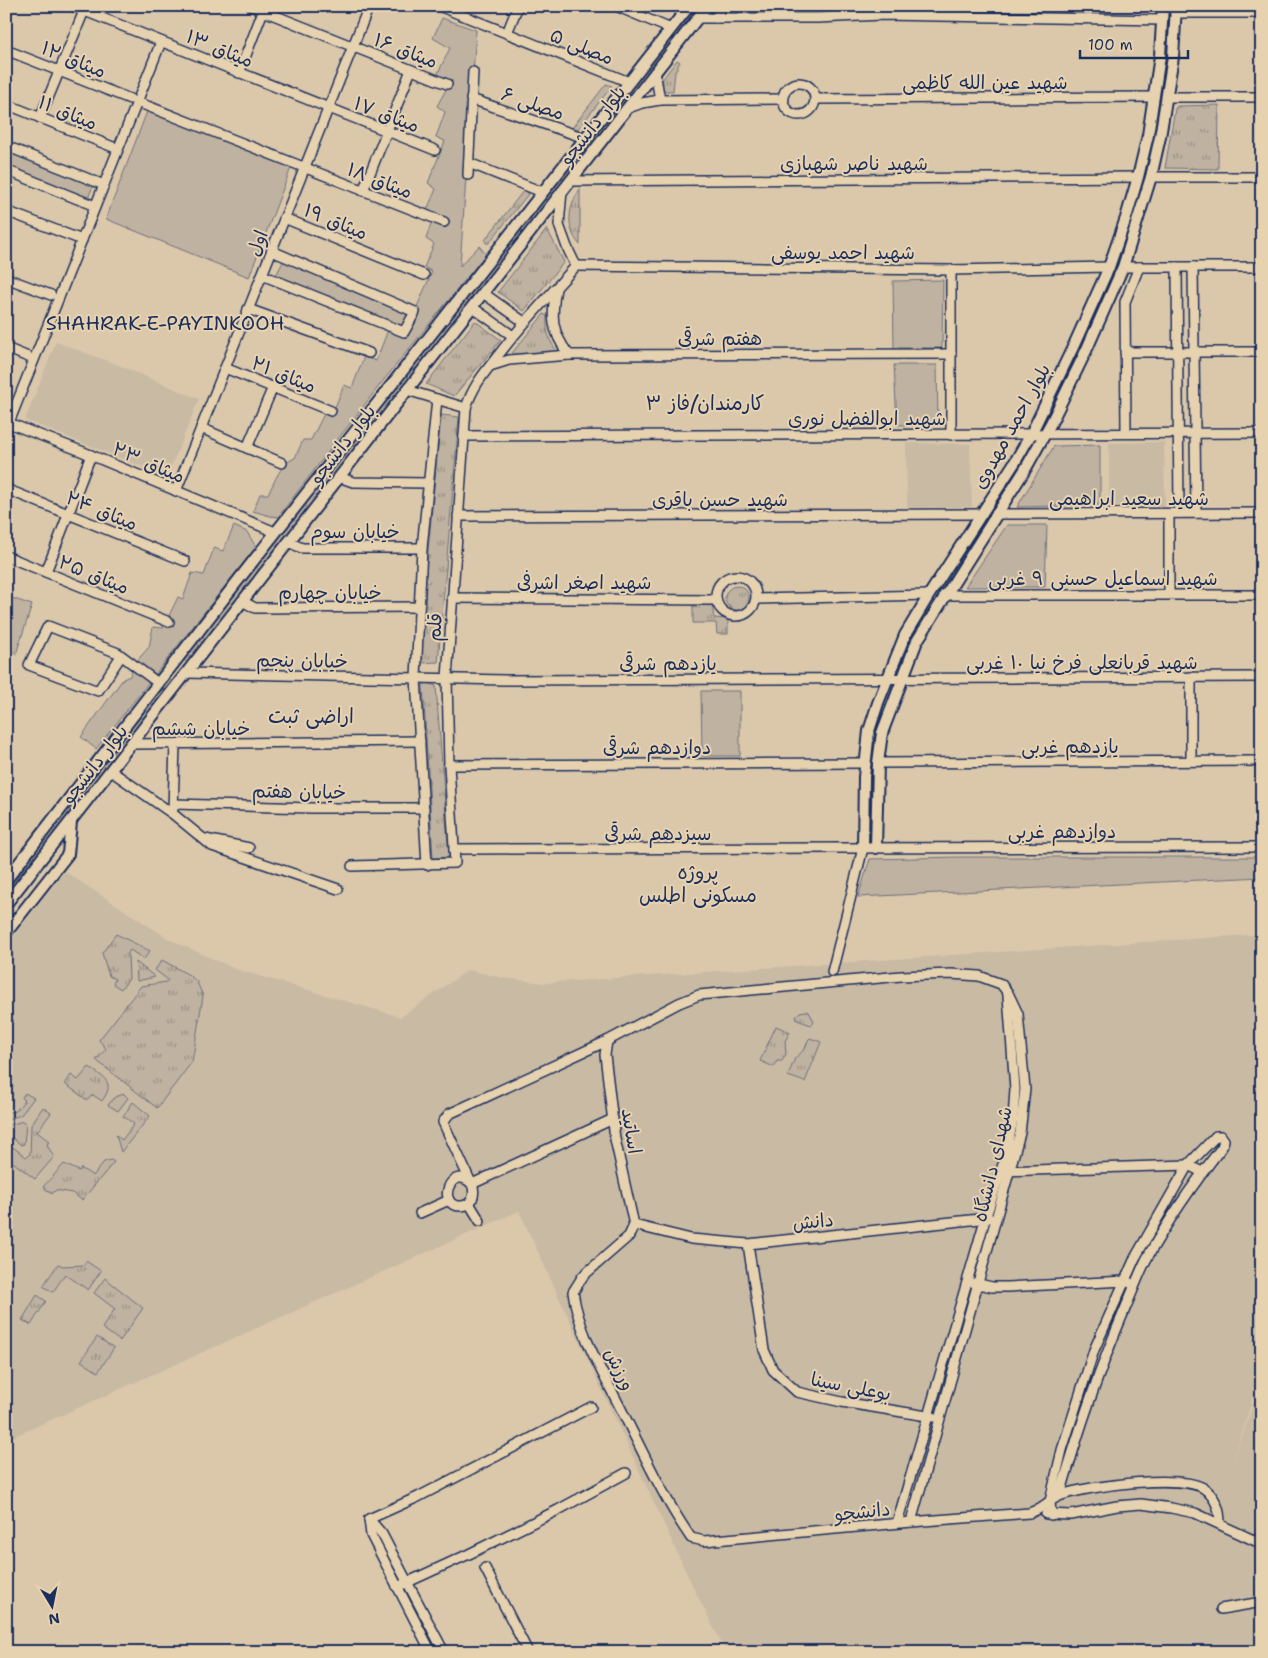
<svg xmlns="http://www.w3.org/2000/svg" width="1268" height="1658" font-family="'Shantell Sans','Playpen Sans Arabic',sans-serif">
<style>
.built{fill:#c9baa4}
.grass{fill:url(#grass-tufts);stroke:#6d707f}
.green{fill:#bfb2a0;stroke:#6d707f}
.lines{fill:none;stroke-linecap:round;stroke-linejoin:round}
.minor-casing{stroke:#1b2f5e;stroke-width:12}
.major-casing{stroke:#1b2f5e;stroke-width:14}
.minor{stroke:#e7d2b0;stroke-width:9}
.major{stroke:#e7d2b0;stroke-width:10}
.labels{text-anchor:middle;stroke-width:4;stroke-linejoin:round;paint-order:stroke}
.street-label{font-size:19px;fill:#1b2f5e;stroke:#e7d2b0}
.neighbourhood-label{font-size:20px;fill:#1b2f5e;stroke:#e7d2b0}
</style>
<defs>
<pattern id="grass-tufts" width="24" height="20" patternUnits="userSpaceOnUse" patternTransform="scale(1.25)"><rect width="24" height="20" fill="#bfb2a0"/><path d="M3 7l-1-3M5 7V3M7 7l1-3M15 17l-1-3M17 17v-4M19 17l1-3" fill="none" stroke="#9a9186"/></pattern>
</defs>
<rect width="100%" height="100%" fill="#dbc8ab"/>
<filter id="ink" filterUnits="userSpaceOnUse"><feTurbulence type="fractalNoise" baseFrequency=".02" numOctaves="2"/><feDisplacementMap in="SourceGraphic" scale="10" xChannelSelector="R" yChannelSelector="G"/><feConvolveMatrix kernelMatrix="1 2 1 2 8 2 1 2 1" color-interpolation-filters="sRGB"/></filter>
<g filter="url(#ink)">
<g class="built">
<path d="M56,342L121,366L199,399L169,472L163,475L25,420Z"/>
<path d="M1164,442L1165,506H1109V443Z"/>
<path d="M906,443L970,444L972,507H907Z"/>
<path d="M64,871L169,939L235,969L401,1017L468,970L504,978L544,983L1262,934V1370L1232,1464L1262,1379V1652H726L694,1589L519,1211L6,1440V946Z"/>
</g>
<g class="grass">
<path d="M677,60L680,62L675,72L673,91H663L660,90L659,84Z"/>
<path d="M606,84L612,86L578,129L572,128Z"/>
<path d="M627,91L631,94L187,663L184,660Z"/>
<path d="M1219,105L1218,169L1165,168L1175,109L1177,106Z"/>
<path d="M580,189V245C565,228 568,207 580,189Z"/>
<path d="M524,190L529,193L489,243H486L485,240Z"/>
<path d="M547,229L564,262L524,311L498,292Z"/>
<path d="M544,314L547,316C546,330 548,339 556,350L554,355H513L512,353Z"/>
<path d="M475,321L501,340L454,396L426,384Z"/>
<path d="M441,415L459,417L438,662L421,663L422,614Z"/>
<circle cx="737" cy="598" r="12"/>
<path d="M712,604L714,618L728,619V634H717L716,623H693V606Z"/>
<path d="M170,680L173,682L100,775L96,773Z"/>
<path d="M427,683L436,686L449,857L433,858L423,685Z"/>
<path d="M83,794L85,796L6,891V886C31,854 55,823 83,794Z"/>
<path d="M116,934L150,951L144,959L130,950L128,953L129,979L121,989L113,984L115,979L109,976L102,953Z"/>
<path d="M162,960L189,975L197,982L203,996L192,1062L157,1108L96,1060L106,1049L99,1040L141,986L166,982L168,980L155,970Z"/>
<path d="M136,962L155,977L137,981Z"/>
<path d="M805,1011L809,1012L814,1021L811,1025L797,1020L796,1016L800,1012Z"/>
<path d="M776,1026L790,1032L785,1041L786,1054L782,1061H777L774,1067L760,1061Z"/>
<path d="M810,1038L821,1042L805,1082L788,1076L795,1058L805,1049L808,1040Z"/>
<path d="M89,1067C104,1078 116,1082 102,1101L93,1095L87,1100L65,1084L71,1075L78,1080Z"/>
<path d="M25,1093L34,1098L21,1115L6,1120V1109L9,1112L16,1111L24,1101L22,1097Z"/>
<path d="M124,1094L128,1098L118,1111L108,1105L115,1097Z"/>
<path d="M133,1102L150,1116L121,1152L116,1135L122,1140L134,1124L123,1116Z"/>
<path d="M43,1107L51,1113L37,1132L49,1141L47,1145L54,1157L35,1179L6,1157L13,1147L26,1157L30,1154L31,1125Z"/>
<path d="M23,1121L26,1124L24,1144L21,1145L6,1133V1126Z"/>
<path d="M111,1160L114,1162L82,1200L72,1193L56,1190L52,1194L43,1187L64,1164L79,1171L81,1168L93,1176L104,1162Z"/>
<path d="M86,1261L101,1271L88,1290L65,1274L53,1292L43,1286L58,1264L63,1266L84,1265Z"/>
<path d="M105,1278L143,1308L120,1341L102,1328L115,1309L94,1293Z"/>
<path d="M37,1295L46,1301L31,1325L22,1320Z"/>
<path d="M97,1337L114,1348L98,1372L81,1361Z"/>
</g>
<g class="green">
<path d="M730,6H771L812,11L727,14Z"/>
<path d="M442,18L476,30L460,266L479,246L486,254L379,386L278,517L270,516L253,511L260,494H268C275,482 280,463 295,458L303,440H311L324,414L331,417L344,385L352,388L364,357L376,361L388,330L406,332L432,272L424,267L434,244L426,239L434,214L427,210L436,189L428,183L445,141L436,137L445,112L437,106L449,84L438,73L450,48L433,38Z"/>
<path d="M151,101L294,160L249,277L106,219Z"/>
<path d="M6,150L94,184L88,198L6,166Z"/>
<path d="M284,260L408,313L403,327L275,277Z"/>
<path d="M943,280L942,348H894L893,281Z"/>
<path d="M894,365H937L938,425H897Z"/>
<path d="M1100,445V505L1017,507L1054,446Z"/>
<path d="M1007,525H1047L1045,587H965Z"/>
<path d="M234,526L247,532L256,547L96,749L81,737L123,679L130,676L135,663L149,647L153,627L163,628L178,597L183,599L192,573L204,575L214,548L223,551Z"/>
<path d="M6,596L32,605L16,654L6,642Z"/>
<path d="M701,691H740V756H702Z"/>
<path d="M960,857H1262V877L858,897L870,859Z"/>
</g>
<g class="lines">
<defs>
<g id="minor">
<path d="M72,6L435,150"/>
<path d="M251,6L447,84"/>
<path d="M439,6L629,82"/>
<path d="M616,6L671,29"/>
<path d="M816,6L857,12"/>
<path d="M1175,13H1262"/>
<path d="M698,18H817L882,15L1162,20"/>
<path d="M716,18L722,6"/>
<path d="M507,33L518,6"/>
<path d="M6,50L130,99"/>
<path d="M655,72L660,100"/>
<path d="M239,73L265,6"/>
<circle cx="799" cy="99" r="16"/>
<path d="M1167,97H1262"/>
<path d="M471,99L585,138"/>
<path d="M815,99L1154,97"/>
<path d="M137,102L444,222"/>
<path d="M6,104L118,149"/>
<path d="M626,109L642,103L660,100L784,99"/>
<path d="M40,118L86,6"/>
<path d="M6,146L104,185"/>
<path d="M469,163L542,192"/>
<path d="M6,170L95,206"/>
<path d="M468,175L473,72"/>
<path d="M1151,177H1262"/>
<path d="M570,181L1138,177"/>
<path d="M363,191L411,70"/>
<path d="M562,191L559,225L567,247L576,266"/>
<path d="M6,211L82,240"/>
<path d="M284,218L424,275"/>
<path d="M576,266L951,270L1109,267"/>
<path d="M1123,267H1262"/>
<path d="M1177,267L1179,513"/>
<path d="M1193,267L1196,513"/>
<path d="M951,270V435"/>
<path d="M262,275L404,332L415,312L272,251"/>
<path d="M6,278L51,295"/>
<path d="M556,288C551,317 551,331 569,355"/>
<path d="M483,293L524,322"/>
<path d="M472,307L513,336"/>
<path d="M248,309L369,353"/>
<path d="M6,348L28,357"/>
<path d="M1125,352H1262"/>
<path d="M490,366L509,360L569,355L951,354"/>
<path d="M225,368L331,411"/>
<path d="M407,390L466,408"/>
<path d="M6,422L81,451L275,532"/>
<path d="M201,428L282,463"/>
<path d="M6,430L161,42"/>
<path d="M1126,433L1125,302L1139,267"/>
<path d="M464,436L1262,433"/>
<path d="M247,448L273,387"/>
<path d="M339,477L353,482L428,483"/>
<path d="M6,489L185,561"/>
<path d="M176,491L369,6"/>
<path d="M996,514L1262,513"/>
<path d="M1169,514V594"/>
<path d="M458,516L981,514"/>
<path d="M288,542L302,548H422"/>
<path d="M6,556L169,622"/>
<path d="M46,572L91,455"/>
<circle cx="736" cy="596" r="20"/>
<path d="M944,595H1262"/>
<path d="M452,598L716,600"/>
<path d="M757,599L929,595"/>
<path d="M242,601L255,608L419,607"/>
<path d="M121,656L98,691L29,665L48,626L118,653L158,683"/>
<path d="M187,673L505,680L1262,677"/>
<path d="M1191,677V761"/>
<path d="M131,744L420,741"/>
<path d="M878,763L1262,761"/>
<path d="M449,765L865,763"/>
<path d="M111,771L173,814L212,846L338,889"/>
<path d="M174,804L312,808H424"/>
<path d="M173,809L175,745"/>
<path d="M205,839L249,848"/>
<path d="M454,849L1262,847"/>
<path d="M427,865L416,678L422,548L437,399"/>
<path d="M352,866L455,863L449,765L447,678L466,408C473,385 486,371 500,353C524,322 550,294 576,266"/>
<path d="M832,972L863,848"/>
<path d="M607,1041L605,1055L615,1139L634,1225"/>
<path d="M1004,1171L1188,1165L1202,1172"/>
<path d="M472,1184C450,1162 435,1208 462,1206C472,1205 475,1196 473,1187L443,1122L449,1114L607,1041L679,1003L699,995L901,976L951,974L979,976L1001,984L1008,993L1018,1014L1025,1089L1020,1133L911,1522"/>
<path d="M472,1184L613,1119"/>
<path d="M469,1203L480,1221"/>
<path d="M420,1213L449,1200"/>
<path d="M634,1225L629,1236L583,1276L573,1292C579,1334 603,1373 622,1411C644,1454 664,1499 691,1538L704,1541L923,1521L1029,1513C1042,1510 1049,1499 1062,1495C1088,1486 1183,1473 1205,1489C1216,1498 1220,1511 1220,1523"/>
<path d="M634,1225L691,1239L748,1244L989,1218"/>
<path d="M748,1244L764,1350L773,1370L797,1392L842,1402L933,1417"/>
<path d="M974,1283L992,1287H1007L1126,1281L1130,1283"/>
<path d="M1046,1514L1071,1515L1117,1506L1141,1504L1171,1508L1195,1513L1262,1544"/>
<path d="M1051,1515L1050,1501L1062,1450L1094,1350L1135,1258L1188,1165L1216,1136H1221L1224,1140L1222,1147C1194,1183 1168,1220 1146,1260C1138,1276 1132,1293 1125,1309C1099,1370 1078,1432 1060,1495"/>
<path d="M369,1519L418,1497L591,1407"/>
<path d="M369,1519L382,1534L444,1652"/>
<path d="M369,1519L371,1535L431,1652"/>
<path d="M897,1523L987,1213L1006,1155L1013,1119L1015,1089L1008,996"/>
<path d="M485,1568L528,1652"/>
<path d="M397,1587L469,1554L558,1510L626,1473"/>
<path d="M1221,1609L1262,1602"/>
</g>
<g id="major">
<path d="M863,848L864,777L869,731L878,703L905,635L929,595L1015,462L1031,434L1074,345L1109,267L1126,218L1138,177L1148,135L1160,56L1163,6"/>
<path d="M876,848L878,763L882,733L917,641L1026,468L1051,423L1086,351L1123,267L1151,177L1160,137L1173,57L1176,6"/>
<path d="M6,880L236,583L689,6"/>
<path d="M6,904L707,6"/>
<path d="M6,933L68,854L71,822"/>
</g>
</defs>
<use href="#minor" class="minor-casing"/>
<use href="#major" class="major-casing"/>
<use href="#minor" class="minor"/>
<use href="#major" class="major"/>
</g>
</g>
<g class="labels">
<g class="street-label">
<text transform="translate(582 46) rotate(22)" y="7">مصلی ۵</text>
<text transform="translate(220 48) rotate(22)" y="7">میثاق ۱۳</text>
<text transform="translate(406 50) rotate(21)" y="7">میثاق ۱۶</text>
<text transform="translate(74 59) rotate(22)" y="7">میثاق ۱۲</text>
<text x="985" y="89">شهید عین الله کاظمی</text>
<text transform="translate(533 103) rotate(19)" y="7">مصلی ۶</text>
<text transform="translate(68 112) rotate(22)" y="7">میثاق ۱۱</text>
<text transform="translate(387 114) rotate(21)" y="7">میثاق ۱۷</text>
<text transform="translate(592 125) rotate(-52)" y="7">بلوار دانشجو</text>
<text x="854" y="170">شهید ناصر شهبازی</text>
<text transform="translate(380 180) rotate(21)" y="7">میثاق ۱۸</text>
<text transform="translate(336 221) rotate(22)" y="7">میثاق ۱۹</text>
<text transform="translate(257 243) rotate(-69)" y="7">اول</text>
<text x="843" y="259">شهید احمد یوسفی</text>
<text x="720" y="345">هفتم شرقی</text>
<text transform="translate(284 374) rotate(22)" y="7">میثاق ۲۱</text>
<text x="867" y="425">شهید ابوالفضل نوری</text>
<text transform="translate(1011 426) rotate(-61)" y="7">بلوار احمد مهدوی</text>
<text transform="translate(342 444) rotate(-52)" y="7">بلوار دانشجو</text>
<text transform="translate(149 462) rotate(23)" y="7">میثاق ۲۳</text>
<text x="1129" y="505">شهید سعید ابراهیمی</text>
<text x="720" y="506">شهید حسن باقری</text>
<text transform="translate(102 510) rotate(22)" y="7">میثاق ۲۴</text>
<text x="355" y="538">خیابان سوم</text>
<text transform="translate(94 574) rotate(22)" y="7">میثاق ۲۵</text>
<text x="1103" y="585">شهید اسماعیل حسنی ۹ غربی</text>
<text x="584" y="589">شهید اصغر اشرفی</text>
<text x="330" y="599">خیابان چهارم</text>
<text transform="translate(434 627) rotate(-86)" y="7">قلم</text>
<text transform="translate(302 660) rotate(1)" y="7">خیابان پنجم</text>
<text x="1082" y="669">شهید قربانعلی فرخ نیا ۱۰ غربی</text>
<text x="668" y="670">یازدهم شرقی</text>
<text x="201" y="735">خیابان ششم</text>
<text x="1070" y="753">یازدهم غربی</text>
<text x="657" y="754">دوازدهم شرقی</text>
<text transform="translate(94 764) rotate(-52)" y="7">بلوار دانشجو</text>
<text transform="translate(299 791) rotate(1)" y="7">خیابان هفتم</text>
<text x="1062" y="838">دوازدهم غربی</text>
<text x="658" y="840">سیزدهم شرقی</text>
<text transform="translate(632 1131) rotate(81)" y="7">اساتید</text>
<text transform="translate(992 1164) rotate(-77)" y="7">شهدای دانشگاه</text>
<text transform="translate(813 1221) rotate(-6)" y="7">دانش</text>
<text transform="translate(620 1369) rotate(64)" y="7">ورزش</text>
<text transform="translate(851 1386) rotate(11)" y="7">بوعلی سینا</text>
<text transform="translate(862 1511) rotate(-6)" y="7">دانشجو</text>
</g>
<g class="neighbourhood-label">
<text x="165" y="330">SHAHRAK-E-PAYINKOOH</text>
<text x="705" y="410">کارمندان/فاز ۳</text>
<text x="311" y="723">اراضی ثبت</text>
<text x="698" y="879">پروژه<tspan x="698" dy="23">مسکونی اطلس</tspan></text>
</g>
</g>
<rect width="1268" height="1658" fill="none" stroke="#e7d2b0" stroke-width="25"/>
<rect x="12" y="12" width="1243" height="1633" fill="none" stroke="#1b2f5e" stroke-width="2" filter="url(#ink)"/>
<g transform="translate(52 1606) rotate(170)" stroke="#e7d2b0" stroke-width="4" paint-order="stroke">
<path d="M0-4L9 19L0 12L-9 19Z" fill="#1b2f5e"/>
<text y="-8" font-size="14" font-weight="bold" text-anchor="middle" fill="#1b2f5e">N</text>
</g>
<path d="M1080 50v8h108v-8" fill="none" stroke="#1b2f5e" stroke-width="2.5"/>
<text x="1088" y="50" font-size="15" fill="#1b2f5e" stroke="#e7d2b0" stroke-width="4" paint-order="stroke">100 m</text>
</svg>
